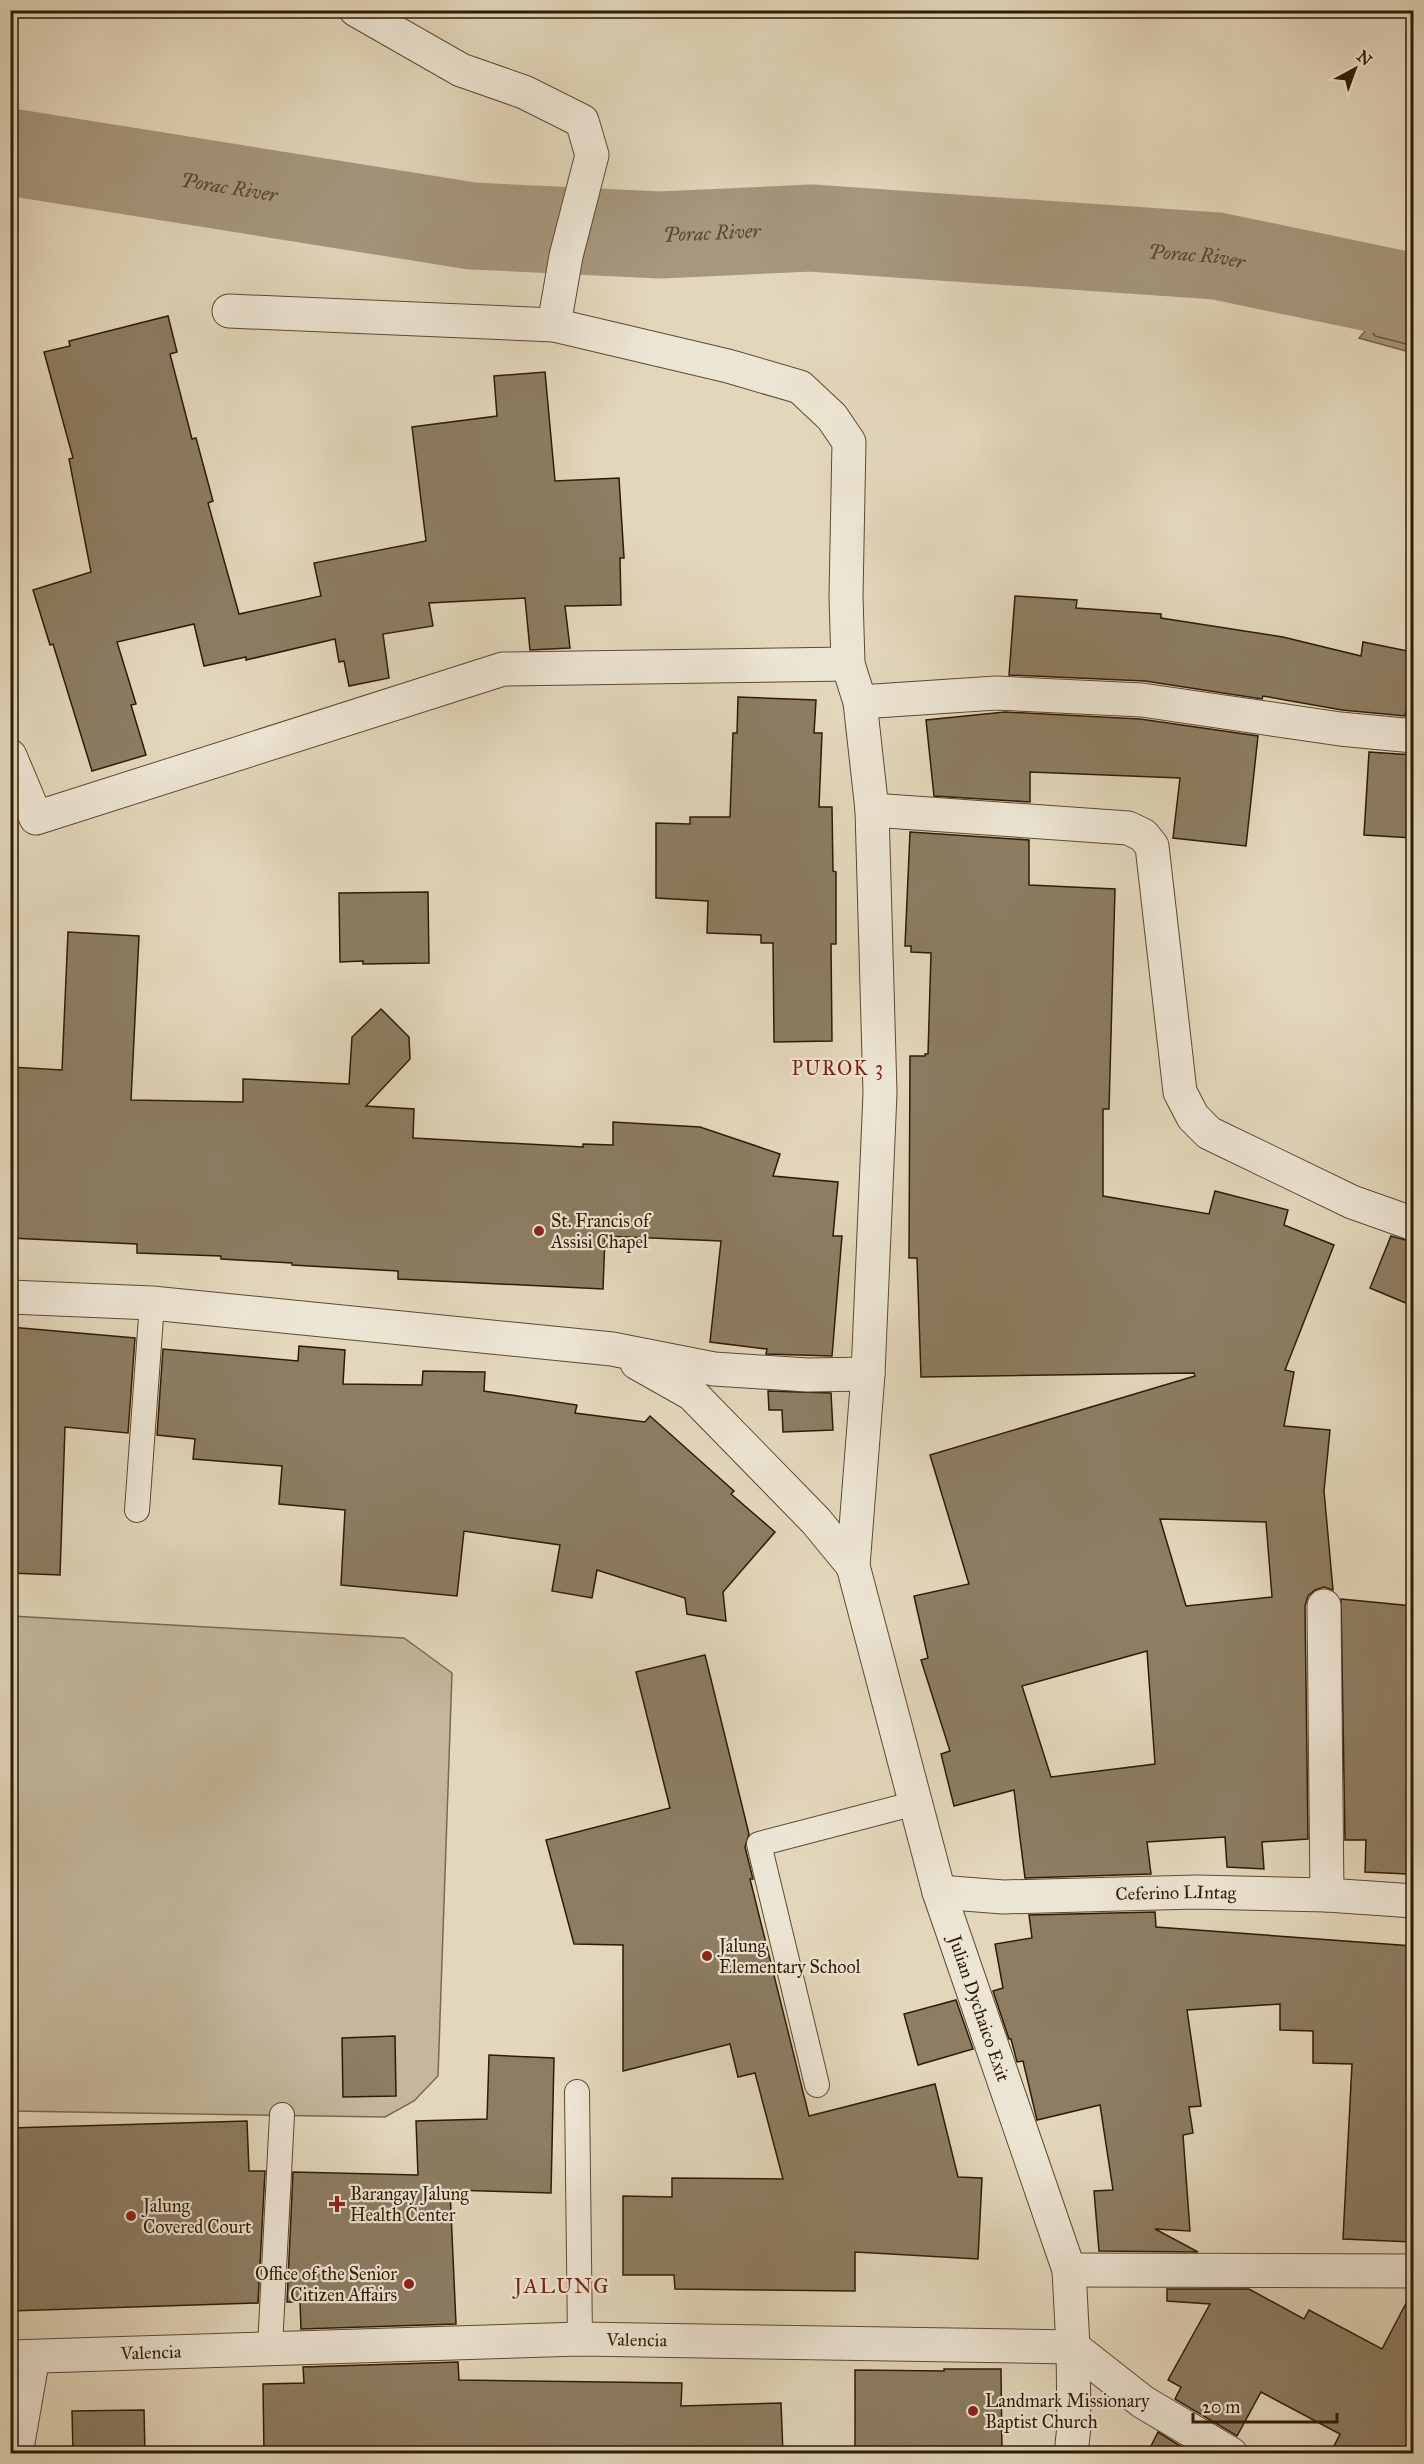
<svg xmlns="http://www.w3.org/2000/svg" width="1424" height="2464" font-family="'IM FELL Great Primer',serif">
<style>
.green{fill:#c4b79c;stroke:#7a6950;stroke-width:1.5}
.water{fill:#a6977d;stroke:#76654d;stroke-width:1.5}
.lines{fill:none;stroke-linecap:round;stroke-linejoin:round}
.shore{stroke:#6a5940;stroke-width:1.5}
.river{stroke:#a6977d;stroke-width:87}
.building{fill:#8d7d63;stroke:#2f1b04;stroke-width:1.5;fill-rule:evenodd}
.service-casing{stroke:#5c4a32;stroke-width:26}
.minor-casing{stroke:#5c4a32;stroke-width:35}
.service{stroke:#ede5d3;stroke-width:24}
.minor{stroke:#ede5d3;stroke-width:33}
.poi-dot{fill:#8f2418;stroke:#ede5d3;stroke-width:2}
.labels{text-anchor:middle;stroke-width:4.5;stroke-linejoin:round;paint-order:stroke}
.poi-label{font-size:18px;fill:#2f1b04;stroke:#ede5d3;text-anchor:start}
.street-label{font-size:18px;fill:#2f1b04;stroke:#ede5d3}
.water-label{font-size:20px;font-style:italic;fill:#59462e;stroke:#ede5d3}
.neighbourhood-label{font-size:20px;letter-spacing:1.5px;fill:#7a1f14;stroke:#ede5d3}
.quarter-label{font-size:21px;letter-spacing:1.5px;fill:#7a1f14;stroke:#ede5d3}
</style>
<rect width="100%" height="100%" fill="#e3d7bb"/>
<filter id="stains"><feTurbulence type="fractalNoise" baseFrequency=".00333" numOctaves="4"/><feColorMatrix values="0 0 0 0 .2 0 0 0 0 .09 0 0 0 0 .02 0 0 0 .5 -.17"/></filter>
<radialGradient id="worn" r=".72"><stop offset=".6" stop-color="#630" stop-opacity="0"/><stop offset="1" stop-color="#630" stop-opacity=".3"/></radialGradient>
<path class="green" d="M11,1616L404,1638L452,1673L438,2076L414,2101L385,2117L11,2111Z"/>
<path class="water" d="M1413,276V353L1359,338Z"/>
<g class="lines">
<g class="shore">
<path d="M1414,285L1373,333L1375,336L1414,346"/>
<path d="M1414,297L1386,329L1388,332L1414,339"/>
</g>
<path class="river" id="s1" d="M10,152L472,226L660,235L811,228L1217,256L1414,297"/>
</g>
<g class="building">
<path d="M168,316L177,352L170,354L192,439L196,438L213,501L208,503L239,614L321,596L314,563L426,541L412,427L497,416L494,376L545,372L555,481L619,478L624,558H620L621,605L565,606L570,648L530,650L525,598L429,603L433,626L383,634L389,678L349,686L344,661L339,662L335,639L246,660V657L204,666L194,624L117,642L136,704L131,705L146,755L92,771L53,644L50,645L33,590L91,572L69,459L73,458L44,352L70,346L69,341Z"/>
<path d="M1015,596L1077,600L1076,608L1161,614V618L1283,637L1361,656L1363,642L1413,652V670L1405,716L1342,710L1263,696L1262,699L1145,681L1009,675Z"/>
<path d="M738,697L816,700L814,733H822L819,807H832L833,871L836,872V944H831L832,1041L774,1042L773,943H761V935L707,933L708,901L656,898V823L690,824V817H730L733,733H737Z"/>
<path d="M1005,712L1140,719L1258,736L1246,846L1173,838L1180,778L1030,772V802L934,796L926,720Z"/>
<path d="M1369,752L1413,755V838L1364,835Z"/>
<path d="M910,832L1029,840V885L1115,889L1109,1109H1103V1196L1209,1214L1215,1191L1288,1210L1284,1225L1334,1245L1285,1370L1294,1372L1284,1426L1330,1430L1324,1491L1333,1590L1324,1587L1315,1590L1308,1596L1305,1606L1308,1839L1262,1842L1264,1869L1227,1867L1225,1837L1147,1842L1151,1874L1025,1878L1014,1790L954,1806L941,1754L950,1751L921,1660L928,1658L914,1596L969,1584L930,1455L1195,1376L1194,1373L921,1377L917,1258H909L910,1056H925V1054H928L931,953L911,952V946H905ZM1160,1519L1266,1522L1272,1597L1186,1606ZM1147,1651L1155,1764L1051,1777L1022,1686Z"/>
<path d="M428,892L429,963L363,964V961L340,962L339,893Z"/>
<path d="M68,932L139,936L131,1100L243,1102V1079L349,1084L352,1037L381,1009L409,1037L410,1059L366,1106L414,1109L413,1138L583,1147V1144L613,1145V1122L700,1127L780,1154L773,1176L838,1182L833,1236H842L832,1356L766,1354L767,1349L710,1342L721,1241L605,1236L603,1289L398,1279V1271L292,1265V1263L221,1259V1256L137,1253V1244L10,1238V1067L62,1070Z"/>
<path d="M1391,1236L1413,1242V1306L1370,1288Z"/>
<path d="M10,1327L135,1338L128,1433L65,1427L60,1575L10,1573Z"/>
<path d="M299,1346L345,1350L343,1384L422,1385L423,1371L485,1372L484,1391L577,1405L575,1413L645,1422L650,1416L734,1491L731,1494L775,1532L723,1592L726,1621L687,1614L685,1598L597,1570L592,1598L552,1591L560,1545L464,1531L457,1596L341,1585L345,1510L279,1504L282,1466L193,1459L195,1439L157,1435L163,1349L298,1361Z"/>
<path d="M768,1391L831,1393L833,1430L783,1432L782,1410H769Z"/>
<path d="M1341,1599L1413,1606L1407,1874L1365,1872L1366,1840H1345Z"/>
<path d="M705,1655L749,1834L745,1847L753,1879H750L809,2116L935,2084L958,2177L982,2178L978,2259L855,2252V2291L675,2289L674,2275H623V2196L672,2197V2178L783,2179L755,2073L738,2077L730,2044L623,2071V1945L574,1944L546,1840L670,1808L636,1672Z"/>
<path d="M1155,1912L1156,1927L1413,1946V2033H1411L1410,2138L1413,2139V2242L1343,2239L1352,2064L1313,2063V2031L1280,2030V2004L1187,2010L1201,2106L1189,2107L1193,2133L1183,2135L1190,2231L1155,2229L1198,2252L1099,2251L1094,2191L1113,2190L1100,2105L1037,2120L1023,2061L1017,2062L1011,2039H1009L993,1991L1003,1988L995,1944L1032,1938L1029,1915Z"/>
<path d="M956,2000L973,2049L918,2065L904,2014Z"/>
<path d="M395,2036L396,2096L343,2097L342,2038Z"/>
<path d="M489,2055L554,2058L551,2193L450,2190L456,2324L301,2329L300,2302H287L293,2172L418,2175L416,2121L487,2119Z"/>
<path d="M247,2121L249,2171H265L258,2303L10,2311V2128Z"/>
<path d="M1167,2289H1249L1304,2319L1309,2310L1382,2349L1413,2290V2454H1330L1340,2434L1261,2392L1237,2436L1175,2399L1181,2387L1168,2380L1210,2304L1167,2301Z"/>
<path d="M458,2362L459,2380L682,2383L681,2406L781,2403L783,2454H264L263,2384L304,2383L303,2367Z"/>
<path d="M944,2369H1001L1002,2454L855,2450V2370L944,2371Z"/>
<path d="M144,2410L145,2454H73L72,2411Z"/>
<path d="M1158,2432L1193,2454H1147Z"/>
</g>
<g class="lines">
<defs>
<g id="service">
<path d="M137,1510L152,1303"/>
<path d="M817,2085L759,1844L916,1803"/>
<path d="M577,2092L580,2339"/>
<path d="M270,2347L282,2115"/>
</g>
<g id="minor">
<path d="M356,10L461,70L524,92L582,121L592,155L566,256L554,325"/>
<path id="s2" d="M229,311L554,325L728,366L800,387L832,417L849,442L846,596L848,664L860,702L872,810L880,1093L868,1374L853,1566L939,1892L1069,2270L1073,2347L1074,2426L1071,2454"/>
<path d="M860,702L996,693L1142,700L1340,729L1414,736"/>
<path d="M10,756L36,818L503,669L848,664"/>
<path d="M872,810L1128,828L1143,835L1152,846L1180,1092L1193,1117L1209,1133L1352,1202L1414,1224"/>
<path d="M10,1297L152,1303L612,1349L714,1369L808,1375L868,1374"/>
<path d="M637,1363L692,1394L816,1521L853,1566"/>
<path d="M1324,1606L1327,1895"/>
<path id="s3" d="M939,1892L1003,1897L1197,1892L1327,1895L1414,1901"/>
<path d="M1069,2270L1414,2271"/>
<path id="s4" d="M10,2357L580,2339L1073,2347L1143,2402L1231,2454"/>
<path d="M16,2454L33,2357"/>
</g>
</defs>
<use href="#service" class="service-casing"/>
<use href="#minor" class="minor-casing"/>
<use href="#service" class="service"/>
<use href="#minor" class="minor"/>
</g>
<g class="poi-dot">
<circle cx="539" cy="1231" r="6"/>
<circle cx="707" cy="1956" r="6"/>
<path d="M334 2195h6v6h6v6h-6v6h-6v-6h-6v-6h6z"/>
<circle cx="131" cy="2216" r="6"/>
<circle cx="409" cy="2284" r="6"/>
<circle cx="973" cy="2411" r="6"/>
</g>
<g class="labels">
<g class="poi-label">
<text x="551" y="1227">St. Francis of<tspan x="551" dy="21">Assisi Chapel</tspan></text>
<text x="719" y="1952">Jalung<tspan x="719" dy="21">Elementary School</tspan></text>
<text x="350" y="2200">Barangay Jalung<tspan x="350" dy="21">Health Center</tspan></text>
<text x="143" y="2212">Jalung<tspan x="143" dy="21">Covered Court</tspan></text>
<text x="397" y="2280" text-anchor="end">Office of the Senior<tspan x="397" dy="21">Citizen Affairs</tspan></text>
<text x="985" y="2407">Landmark Missionary<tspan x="985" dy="21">Baptist Church</tspan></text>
</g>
<g class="street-label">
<text dy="6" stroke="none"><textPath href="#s3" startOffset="237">Ceferino LIntag</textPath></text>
<text dy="6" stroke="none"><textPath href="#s2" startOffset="2241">Julian Dychaico Exit</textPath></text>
<text dy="6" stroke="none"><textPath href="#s4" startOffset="627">Valencia</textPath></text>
<text dy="6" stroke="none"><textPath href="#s4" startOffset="141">Valencia</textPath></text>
</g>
<g class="water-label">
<text dy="7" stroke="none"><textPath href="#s1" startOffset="222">Porac River</textPath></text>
<text dy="7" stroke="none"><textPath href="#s1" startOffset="708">Porac River</textPath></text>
<text dy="7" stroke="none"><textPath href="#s1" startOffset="1194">Porac River</textPath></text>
</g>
<g class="neighbourhood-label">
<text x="838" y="1075">PUROK 3</text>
</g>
<g class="quarter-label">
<text x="562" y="2293">JALUNG</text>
</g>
</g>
<rect width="1424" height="2464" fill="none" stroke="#e3d7bb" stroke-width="36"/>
<rect x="12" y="12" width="1400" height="2440" fill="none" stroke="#2f1b04" stroke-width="3"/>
<rect x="18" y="18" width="1388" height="2428" fill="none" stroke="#2f1b04" stroke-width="1.5"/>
<g transform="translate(1355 69) rotate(41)" stroke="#ede5d3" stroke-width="4.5" paint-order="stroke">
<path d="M0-4.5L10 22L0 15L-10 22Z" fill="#2f1b04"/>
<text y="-9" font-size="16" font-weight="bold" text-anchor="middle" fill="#2f1b04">N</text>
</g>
<path d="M1193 2413v9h144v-9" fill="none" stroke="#2f1b04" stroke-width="3"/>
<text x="1202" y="2413" font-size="18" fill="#2f1b04" stroke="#ede5d3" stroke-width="4.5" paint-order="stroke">20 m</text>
<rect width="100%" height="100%" filter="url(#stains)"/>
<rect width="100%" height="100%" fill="url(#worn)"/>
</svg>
